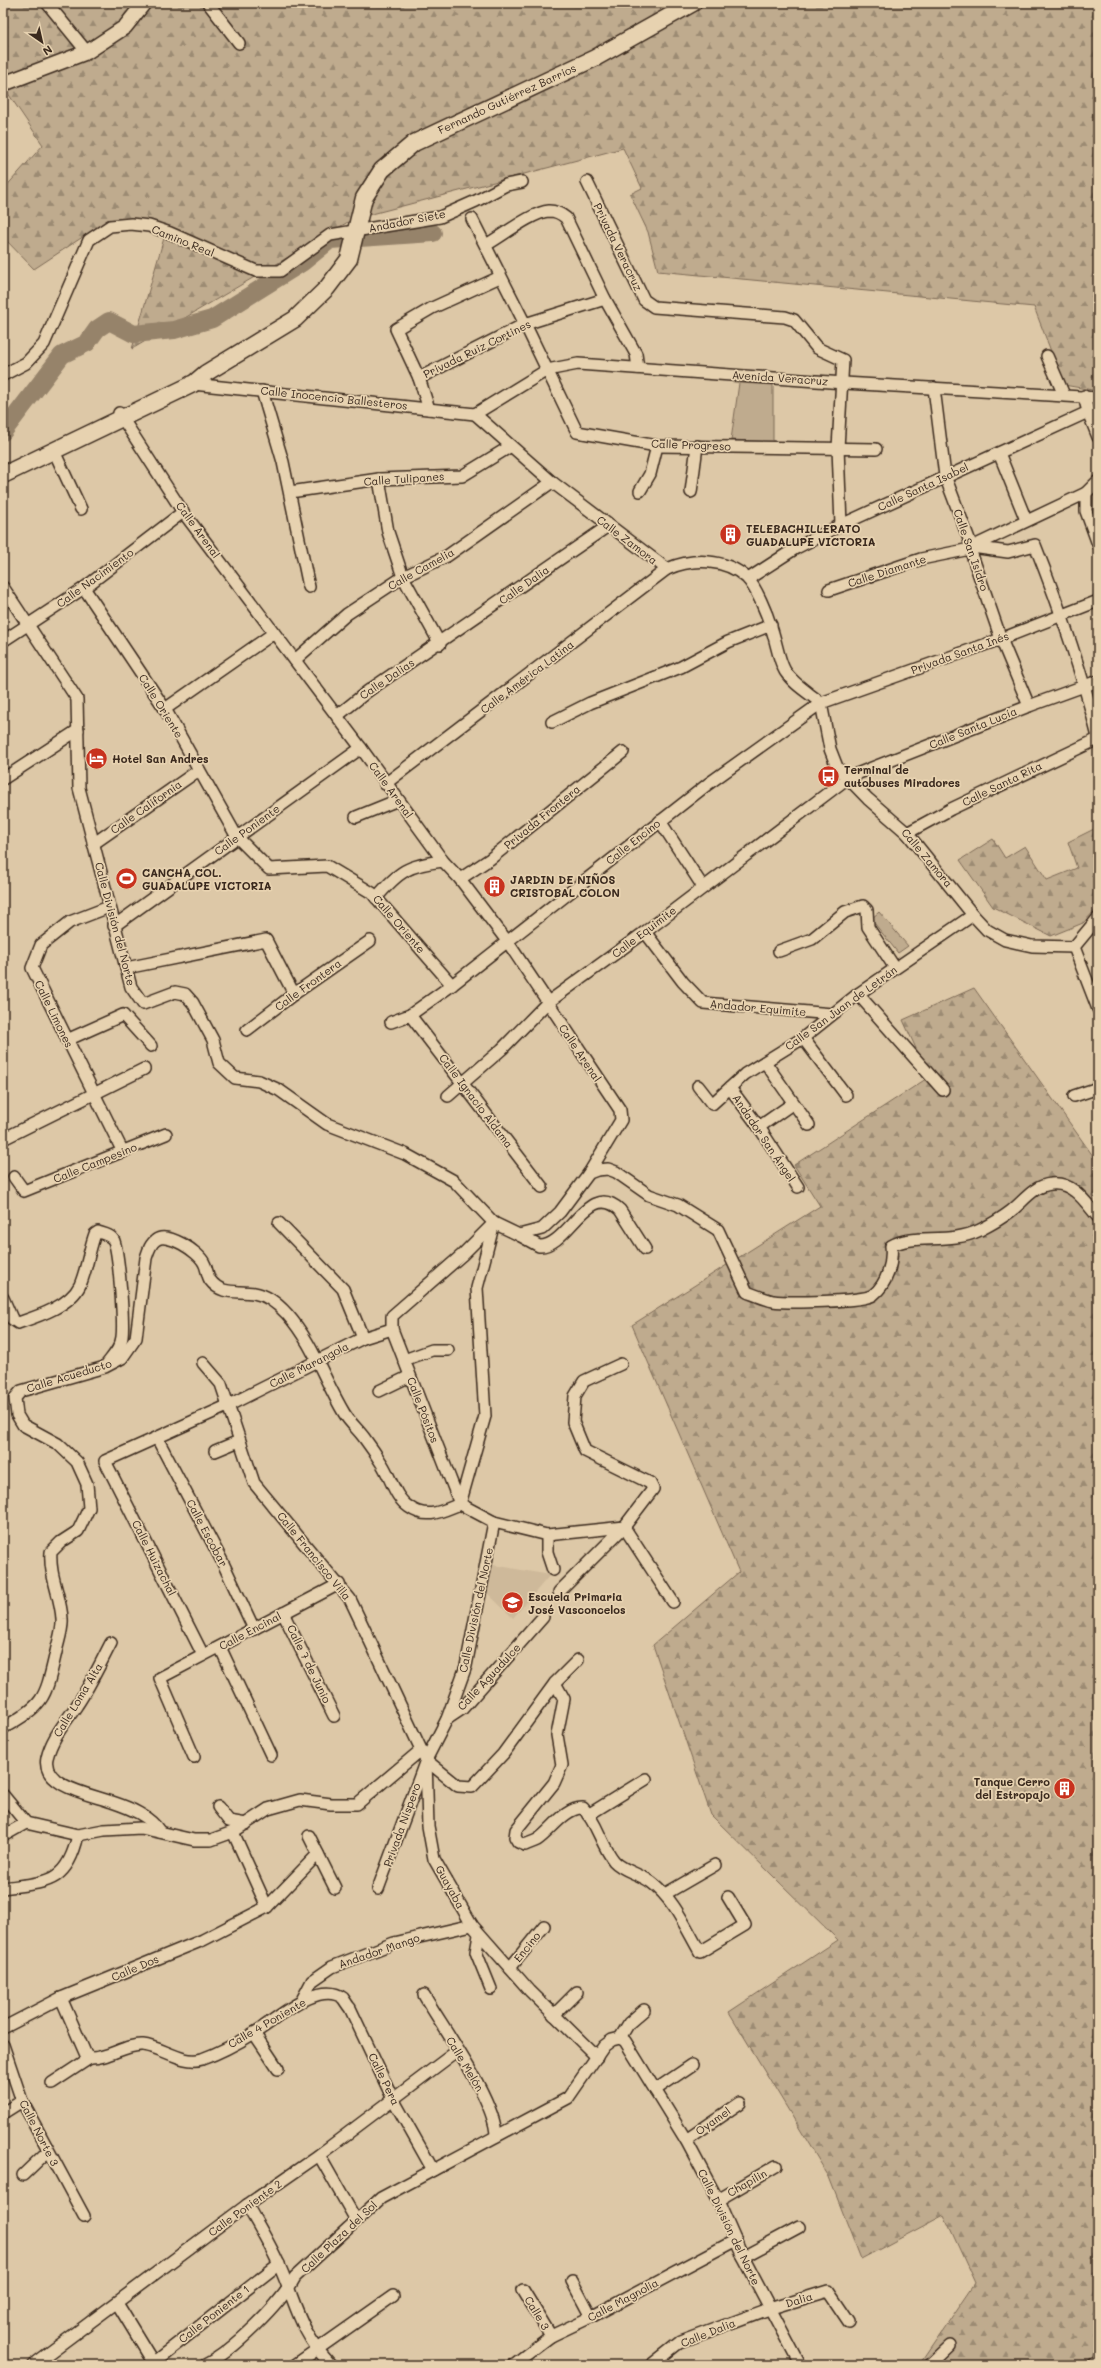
<svg xmlns="http://www.w3.org/2000/svg" width="1101" height="2368" font-family="Mali,sans-serif">
<style>
.built{fill:#ceb99a}
.green{fill:#bfab8e;stroke:#7d6a56}
.forest{fill:url(#forest-firs);stroke:#7d6a56}
.lines{fill:none;stroke-linecap:round;stroke-linejoin:round}
.river{stroke:#96836b;stroke-width:18}
.minor-casing{stroke:#3b2a1e;stroke-width:14}
.tertiary-casing{stroke:#3b2a1e;stroke-width:17}
.secondary-casing{stroke:#3b2a1e;stroke-width:19}
.minor{stroke:#e7d2b0;stroke-width:11}
.tertiary{stroke:#e7d2b0;stroke-width:14}
.secondary{stroke:#e7d2b0;stroke-width:16}
.labels{text-anchor:middle;stroke-width:3.5;stroke-linejoin:round;paint-order:stroke}
.street-label{font-size:11px;fill:#3b2a1e;stroke:#e7d2b0}
.poi-label{font-size:11px;font-weight:bold;fill:#3b2a1e;stroke:#e7d2b0;text-anchor:start}
</style>
<defs>
<pattern id="forest-firs" width="22" height="20" patternUnits="userSpaceOnUse"><rect width="22" height="20" fill="#bfab8e"/><path d="M5 1l3.5 6h-7zM16 11l3.5 6h-7z" fill="#9c8b73"/></pattern>
</defs>
<rect width="100%" height="100%" fill="#ddc8a7"/>
<filter id="ink" filterUnits="userSpaceOnUse"><feTurbulence type="fractalNoise" baseFrequency=".025" numOctaves="2"/><feDisplacementMap in="SourceGraphic" scale="8" xChannelSelector="R" yChannelSelector="G"/><feConvolveMatrix kernelMatrix="1 2 1 2 8 2 1 2 1" color-interpolation-filters="sRGB"/></filter>
<g filter="url(#ink)">
<path class="built" d="M488,1564L550,1575L513,1618L483,1589Z"/>
<g class="green">
<path d="M739,383L773,385V442L731,440Z"/>
<path d="M879,912L908,946L898,953L871,919Z"/>
</g>
<g class="forest">
<path d="M3,3H1098V391L1064,385L1034,307L658,271L648,232L630,194L642,188L623,148L353,219L132,349L166,231L104,223L34,269L3,237V190L43,145L3,86Z"/>
<path d="M1098,827V907L1083,923L1051,936L993,907L960,860L993,839L1005,858L1025,846L1047,880L1077,868L1068,842Z"/>
<path d="M974,988L1098,1163V2365H919L975,2283L944,2215L861,2259L829,2177L729,2012L838,1940L711,1815L653,1645L739,1572L632,1325L820,1206L794,1165L929,1077L903,1020Z"/>
</g>
<g class="lines">
<path class="river" d="M3,432L62,355L87,343L97,329L109,321L134,334L174,330L212,319L303,262L330,240L433,233"/>
<defs>
<g id="minor">
<path d="M47,3L87,52"/>
<path d="M208,3L239,43"/>
<path d="M587,182L644,300L654,307L785,317L794,320L817,348L843,360L838,448L841,525"/>
<path d="M472,219L525,324L577,432L657,446L876,449"/>
<path d="M486,245C501,237 532,212 549,211C556,211 560,213 566,218L605,299L636,354L638,368"/>
<path d="M1047,356L1064,395"/>
<path d="M3,375L26,363L44,344L89,240L110,226L131,224L149,226L170,233L256,271H280L330,235L440,217L476,201L506,185L522,182"/>
<path d="M419,378L525,324L605,299"/>
<path d="M190,382L193,384L475,414"/>
<path d="M934,388L945,476L972,547L970,549L1001,639L1029,706"/>
<path d="M262,391L283,462L309,587"/>
<path d="M429,409L419,378L396,329L432,308L500,277"/>
<path d="M1088,412L1098,437"/>
<path d="M119,413L183,512L361,748L443,861L460,879L507,941L620,1110L621,1120L589,1173"/>
<path d="M475,414L547,370L578,364L844,383L1098,398"/>
<path d="M475,414L552,482L667,569"/>
<path d="M54,451L81,509"/>
<path d="M999,453L1026,520"/>
<path d="M379,479L388,532L403,577L440,644"/>
<path d="M640,491L650,474L657,446"/>
<path d="M290,492L379,479L462,476L511,446"/>
<path d="M691,492L697,446"/>
<path d="M1086,493V511L1098,544"/>
<path d="M972,547L1008,552L1035,545C1060,608 1082,672 1098,737"/>
<path d="M972,547L1086,493L1098,481"/>
<path d="M748,579L796,548L841,525L1088,412L1084,396"/>
<path d="M3,587L77,699L79,788L131,987L143,1004L175,992L185,994L193,1003L213,1040L219,1063L235,1078L259,1081L279,1090L327,1124L405,1154L454,1181L494,1223L477,1288L485,1416L460,1504"/>
<path d="M84,588L165,709L237,837L269,869L327,866L372,893L452,985"/>
<path d="M829,590L921,559L970,549"/>
<path d="M3,641L84,588L183,512"/>
<path d="M295,660L347,614L403,577L447,556L552,482"/>
<path d="M165,709L274,633"/>
<path d="M337,716L368,691L608,526"/>
<path d="M552,722L590,703L681,667L728,642L771,625"/>
<path d="M3,779L78,730"/>
<path d="M385,784L667,569C693,558 725,558 747,578C756,587 767,614 771,627C776,640 778,659 785,671C793,684 809,693 821,703L830,749L837,767L868,799L907,833L973,915L987,930L1005,940L1032,946L1074,947"/>
<path d="M356,817L398,800"/>
<path d="M660,821L703,887"/>
<path d="M907,833L951,809L1098,739"/>
<path d="M93,844L199,770"/>
<path d="M460,879L490,859L623,752"/>
<path d="M376,898C399,871 408,865 443,861"/>
<path d="M109,907L70,922L41,945L32,968L123,1152"/>
<path d="M114,926L361,748"/>
<path d="M645,932L683,982L703,1003L832,1014"/>
<path d="M1074,947L1098,1009"/>
<path d="M1074,947L1098,918"/>
<path d="M779,951L812,939L845,912L863,906L867,910L868,927L895,968"/>
<path d="M126,968L266,940L294,994"/>
<path d="M858,994L943,1090"/>
<path d="M410,1015L542,1187"/>
<path d="M391,1022L410,1015L452,985L708,784L821,703L1001,639L1098,601"/>
<path d="M247,1030L294,994L370,941"/>
<path d="M803,1038L846,1095"/>
<path d="M67,1040L123,1015L151,1046"/>
<path d="M765,1062L809,1125"/>
<path d="M698,1086L712,1104L745,1074L803,1038L858,994L973,915"/>
<path d="M730,1088L759,1127L798,1187"/>
<path d="M448,1096L502,1049L547,1003L645,932L849,777L1029,706L1098,681"/>
<path d="M1074,1096L1098,1088"/>
<path d="M759,1127L792,1104"/>
<path d="M3,1139L144,1069"/>
<path d="M14,1177L24,1191L166,1134"/>
<path d="M279,1223L343,1289L363,1338"/>
<path d="M519,1235L539,1246C568,1248 588,1179 620,1210L645,1249"/>
<path d="M3,1298L12,1319L18,1323C39,1316 70,1306 80,1285C87,1269 89,1250 95,1234L98,1232C104,1234 111,1235 114,1241C119,1255 124,1322 122,1337C121,1348 113,1356 107,1364"/>
<path d="M404,1360L432,1350H448"/>
<path d="M203,1363L221,1384L254,1483L350,1599L370,1641L426,1760L428,1826L434,1859L472,1925L530,1991L597,2057"/>
<path d="M379,1391L410,1376"/>
<path d="M157,1438L222,1561L254,1629"/>
<path d="M215,1451L239,1441"/>
<path d="M460,1504L392,1329V1316L462,1255L494,1223L519,1235L542,1229L560,1212L589,1173L597,1170L608,1169L616,1172L649,1195L678,1205L718,1230L747,1292C755,1295 764,1299 773,1301C786,1303 863,1302 873,1295C887,1284 893,1263 891,1246C913,1233 950,1245 980,1230C990,1225 1002,1218 1011,1211C1024,1201 1033,1186 1051,1184C1073,1181 1086,1203 1098,1217"/>
<path d="M460,1504L494,1522L547,1535L624,1527"/>
<path d="M624,1527L673,1602"/>
<path d="M547,1535V1552L553,1570"/>
<path d="M559,1592L624,1527L653,1489L650,1483L585,1451L573,1422L575,1396L584,1381L621,1364"/>
<path d="M283,1613L334,1716"/>
<path d="M111,1643C100,1664 90,1686 77,1705C66,1722 52,1737 47,1758C41,1787 94,1795 112,1802C130,1808 150,1816 160,1832"/>
<path d="M220,1647L271,1755"/>
<path d="M203,1655L105,1461L227,1406L363,1338L392,1329"/>
<path d="M555,1683L564,1699L557,1735L562,1765L554,1783L516,1830L515,1837L518,1842L525,1845C529,1843 533,1842 537,1840C550,1832 565,1807 583,1808C597,1822 601,1845 614,1861C623,1871 640,1874 651,1882C674,1899 686,1928 700,1952L745,1925L728,1897"/>
<path d="M447,1719L462,1709L543,1617"/>
<path d="M3,1728C46,1704 45,1698 56,1652C58,1642 63,1629 62,1619C61,1596 49,1576 51,1552L61,1542L78,1531L89,1508L87,1484L77,1462L58,1444L23,1425L17,1415L15,1398L21,1391L105,1367L122,1358L136,1338L146,1258C148,1252 150,1244 156,1240C167,1231 199,1252 204,1263C207,1268 207,1275 210,1280C222,1296 237,1290 254,1293C267,1295 278,1304 287,1314C313,1343 324,1380 344,1413C350,1423 359,1430 365,1439C371,1447 377,1456 382,1464C391,1478 395,1498 409,1507C427,1520 442,1511 460,1504"/>
<path d="M194,1757L160,1678L339,1584"/>
<path d="M426,1760L458,1786L472,1787L503,1754L555,1683L578,1660"/>
<path d="M3,1795L26,1823L78,1835L104,1830L141,1828L194,1840H211L233,1832L268,1809L300,1800L331,1804H357L421,1750"/>
<path d="M218,1807L229,1821L246,1824"/>
<path d="M588,1815L646,1779"/>
<path d="M233,1832L267,1907"/>
<path d="M3,1836L26,1823"/>
<path d="M309,1836L335,1888"/>
<path d="M3,1888C47,1882 67,1884 78,1835"/>
<path d="M378,1889L426,1760L447,1719L466,1666L494,1522"/>
<path d="M665,1894L715,1865"/>
<path d="M479,1935L476,1952L491,1989"/>
<path d="M510,1968L544,1926"/>
<path d="M424,1995C443,2028 496,2101 496,2136"/>
<path d="M61,1998L86,2055L90,2058"/>
<path d="M302,2000L312,1981L332,1967L394,1943L472,1925"/>
<path d="M554,2015L577,1992"/>
<path d="M3,2028L61,1998L203,1940L267,1907L318,1854"/>
<path d="M254,2033L278,2069"/>
<path d="M620,2038L629,2023L644,2010"/>
<path d="M3,2045L22,2101L84,2216"/>
<path d="M90,2058C108,2059 125,2044 143,2045C162,2047 183,2065 202,2059C219,2053 238,2043 254,2033C274,2022 318,1979 343,1998C345,2001 348,2006 350,2008L393,2099L433,2170"/>
<path d="M52,2083L90,2058"/>
<path d="M655,2090L692,2065"/>
<path d="M3,2113L22,2101"/>
<path d="M686,2140L740,2103"/>
<path d="M319,2155L356,2220"/>
<path d="M23,2175L48,2151"/>
<path d="M718,2200L776,2166"/>
<path d="M247,2205C258,2225 270,2244 279,2265C297,2305 299,2331 331,2365"/>
<path d="M743,2257L799,2227"/>
<path d="M572,2281L591,2317"/>
<path d="M523,2290L551,2336"/>
<path d="M117,2303L153,2362"/>
<path d="M33,2365L247,2205L319,2155L457,2051"/>
<path d="M150,2365L279,2264"/>
<path d="M205,2365C232,2352 281,2304 295,2277L381,2198L568,2098L604,2046L612,2040L620,2038L625,2041L686,2140L718,2200L743,2257L800,2365"/>
<path d="M295,2365L393,2296"/>
<path d="M513,2365L551,2336L591,2317L736,2240"/>
<path d="M651,2365L680,2342L769,2309L828,2291L849,2322"/>
<path d="M930,2365L950,2346"/>
<path d="M1093,2365L1098,2362"/>
</g>
<path id="tertiary" d="M3,84L87,52L125,27L144,3"/>
<path id="secondary" d="M3,475L193,384L206,373L295,319L327,288L349,259L364,198L382,170L414,143L595,58L693,3"/>
</defs>
<use href="#minor" class="minor-casing"/>
<use href="#tertiary" class="tertiary-casing"/>
<use href="#secondary" class="secondary-casing"/>
<use href="#minor" class="minor"/>
<use href="#tertiary" class="tertiary"/>
<use href="#secondary" class="secondary"/>
</g>
</g>
<defs>
<symbol id="building-disc" viewBox="-11 -11 22 22"><circle r="9.5" fill="#c8321e" stroke="#e7d2b0"/><path d="M-4-6H4V6H1V3H-1V6H-4ZM-2.5-4.3h1.7v1.8h-1.7ZM.8-4.3h1.7v1.8H.8ZM-2.5-1h1.7V.8h-1.7ZM.8-1h1.7V.8H.8Z" fill="#fff"/></symbol>
<symbol id="hotel-disc" viewBox="-11 -11 22 22"><circle r="9.5" fill="#c8321e" stroke="#e7d2b0"/><path d="M-6-4.5h1.5V1H6V5H4.5V3h-9V5H-6ZM-4 0a1.8 1.8 0 1 1 3.6 0ZM.5 0V-2.5h3Q6-2.5 6 0Z" fill="#fff"/></symbol>
<symbol id="bus-disc" viewBox="-11 -11 22 22"><circle r="9.5" fill="#c8321e" stroke="#e7d2b0"/><path d="M-5-6H5V4H4V6H2V4H-2V6H-4V4H-5ZM-3.5-4V0h7V-4ZM-3.5 1.2v1.5H-2V1.2ZM2 1.2v1.5H3.5V1.2Z" fill="#fff"/></symbol>
<symbol id="stadium-disc" viewBox="-11 -11 22 22"><circle r="9.5" fill="#c8321e" stroke="#e7d2b0"/><path d="M0-5a6.5 5 0 1 0 0 10a6.5 5 0 1 0 0-10ZM-3.5-1.8h7v3.6h-7Z" fill="#fff"/></symbol>
<symbol id="school-disc" viewBox="-11 -11 22 22"><circle r="9.5" fill="#c8321e" stroke="#e7d2b0"/><path d="M0-5L7-2L0 1L-7-2ZM-4 1L0 2.5L4 1V4Q0 6-4 4Z" fill="#fff"/></symbol>
</defs>
<g fill-rule="evenodd">
<use href="#building-disc" x="718" y="522" width="25" height="25"/>
<use href="#hotel-disc" x="84" y="746" width="25" height="25"/>
<use href="#bus-disc" x="816" y="764" width="25" height="25"/>
<use href="#stadium-disc" x="114" y="866" width="25" height="25"/>
<use href="#building-disc" x="482" y="874" width="25" height="25"/>
<use href="#school-disc" x="500" y="1590" width="25" height="25"/>
<use href="#building-disc" x="1052" y="1776" width="25" height="25"/>
</g>
<g class="labels">
<g class="street-label">
<text transform="translate(507 99) rotate(-25)" y="4">Fernando Gutiérrez Barrios</text>
<text transform="translate(407 221) rotate(-11)" y="4">Andador Siete</text>
<text transform="translate(183 241) rotate(22)" y="4">Camino Real</text>
<text transform="translate(618 247) rotate(64)" y="4">Privada Veracruz</text>
<text transform="translate(477 349) rotate(-26)" y="4">Privada Ruiz Cortines</text>
<text transform="translate(780 378) rotate(4)" y="4">Avenida Veracruz</text>
<text transform="translate(334 398) rotate(6)" y="4">Calle Inocencio Ballesteros</text>
<text transform="translate(691 445) rotate(2)" y="4">Calle Progreso</text>
<text transform="translate(404 479) rotate(-4)" y="4">Calle Tulipanes</text>
<text transform="translate(923 487) rotate(-25)" y="4">Calle Santa Isabel</text>
<text transform="translate(198 530) rotate(54)" y="4">Calle Arenal</text>
<text transform="translate(627 540) rotate(37)" y="4">Calle Zamora</text>
<text transform="translate(971 550) rotate(71)" y="4">Calle San Isidro</text>
<text transform="translate(421 569) rotate(-29)" y="4">Calle Camelia</text>
<text transform="translate(887 571) rotate(-18)" y="4">Calle Diamante</text>
<text transform="translate(95 578) rotate(-36)" y="4">Calle Nacimiento</text>
<text transform="translate(524 585) rotate(-35)" y="4">Calle Dalia</text>
<text transform="translate(960 653) rotate(-20)" y="4">Privada Santa Inés</text>
<text transform="translate(527 677) rotate(-37)" y="4">Calle América Latina</text>
<text transform="translate(387 679) rotate(-34)" y="4">Calle Dalias</text>
<text transform="translate(161 706) rotate(58)" y="4">Calle Oriente</text>
<text transform="translate(973 728) rotate(-22)" y="4">Calle Santa Lucía</text>
<text transform="translate(1002 784) rotate(-26)" y="4">Calle Santa Rita</text>
<text transform="translate(391 790) rotate(54)" y="4">Calle Arenal</text>
<text transform="translate(146 807) rotate(-35)" y="4">Calle California</text>
<text transform="translate(542 817) rotate(-39)" y="4">Privada Frontera</text>
<text transform="translate(247 830) rotate(-36)" y="4">Calle Poniente</text>
<text transform="translate(633 842) rotate(-38)" y="4">Calle Encino</text>
<text transform="translate(927 858) rotate(50)" y="4">Calle Zamora</text>
<text transform="translate(115 924) rotate(75)" y="4">Calle División del Norte</text>
<text transform="translate(399 924) rotate(49)" y="4">Calle Oriente</text>
<text transform="translate(644 932) rotate(-37)" y="4">Calle Equimite</text>
<text transform="translate(308 985) rotate(-36)" y="4">Calle Frontera</text>
<text transform="translate(758 1008) rotate(5)" y="4">Andador Equimite</text>
<text transform="translate(841 1008) rotate(-36)" y="4">Calle San Juan de Letrán</text>
<text transform="translate(54 1014) rotate(64)" y="4">Calle Limones</text>
<text transform="translate(580 1053) rotate(56)" y="4">Calle Arenal</text>
<text transform="translate(476 1101) rotate(53)" y="4">Calle Ignacio Aldama</text>
<text transform="translate(764 1138) rotate(56)" y="4">Andador San Ángel</text>
<text transform="translate(95 1163) rotate(-22)" y="4">Calle Campesino</text>
<text transform="translate(309 1365) rotate(-27)" y="4">Calle Marangola</text>
<text transform="translate(69 1376) rotate(-17)" y="4">Calle Acueducto</text>
<text transform="translate(423 1410) rotate(69)" y="4">Calle Pósitos</text>
<text transform="translate(207 1533) rotate(62)" y="4">Calle Escobar</text>
<text transform="translate(314 1556) rotate(51)" y="4">Calle Francisco Villa</text>
<text transform="translate(154 1558) rotate(63)" y="4">Calle Huizachal</text>
<text transform="translate(476 1610) rotate(-78)" y="4">Calle División del Norte</text>
<text transform="translate(250 1631) rotate(-28)" y="4">Calle Encinal</text>
<text transform="translate(309 1664) rotate(64)" y="4">Calle 7 de Junio</text>
<text transform="translate(489 1677) rotate(-47)" y="4">Calle Aguadulce</text>
<text transform="translate(78 1700) rotate(-59)" y="4">Calle Loma Alta</text>
<text transform="translate(402 1825) rotate(-70)" y="4">Privada Níspero</text>
<text transform="translate(450 1887) rotate(61)" y="4">Guayaba</text>
<text transform="translate(527 1947) rotate(-51)" y="4">Encino</text>
<text transform="translate(379 1951) rotate(-19)" y="4">Andador Mango</text>
<text transform="translate(135 1968) rotate(-23)" y="4">Calle Dos</text>
<text transform="translate(267 2023) rotate(-30)" y="4">Calle 4 Poniente</text>
<text transform="translate(465 2064) rotate(59)" y="4">Calle Melón</text>
<text transform="translate(384 2079) rotate(64)" y="4">Calle Pera</text>
<text transform="translate(713 2121) rotate(-35)" y="4">Oyamel</text>
<text transform="translate(39 2133) rotate(63)" y="4">Calle Norte 3</text>
<text transform="translate(747 2183) rotate(-30)" y="4">Chapilin</text>
<text transform="translate(245 2208) rotate(-36)" y="4">Calle Poniente 2</text>
<text transform="translate(729 2227) rotate(64)" y="4">Calle División del Norte</text>
<text transform="translate(339 2237) rotate(-43)" y="4">Calle Plaza del Sol</text>
<text transform="translate(623 2300) rotate(-28)" y="4">Calle Magnolia</text>
<text transform="translate(799 2300) rotate(-17)" y="4">Dalia</text>
<text transform="translate(537 2313) rotate(59)" y="4">Calle 3</text>
<text transform="translate(214 2314) rotate(-38)" y="4">Calle Poniente 1</text>
<text transform="translate(708 2333) rotate(-22)" y="4">Calle Dalia</text>
</g>
<g class="poi-label">
<text x="746" y="533">TELEBACHILLERATO<tspan x="746" dy="13">GUADALUPE VICTORIA</tspan></text>
<text x="112" y="763">Hotel San Andres</text>
<text x="844" y="774">Terminal de<tspan x="844" dy="13">autobuses Miradores</tspan></text>
<text x="142" y="877">CANCHA COL.<tspan x="142" dy="13">GUADALUPE VICTORIA</tspan></text>
<text x="510" y="884">JARDIN DE NIÑOS<tspan x="510" dy="13">CRISTOBAL COLON</tspan></text>
<text x="528" y="1601">Escuela Primaria<tspan x="528" dy="13">José Vasconcelos</tspan></text>
<text x="1050" y="1786" text-anchor="end">Tanque Cerro<tspan x="1050" dy="13">del Estropajo</tspan></text>
</g>
</g>
<rect width="1101" height="2368" fill="none" stroke="#e7d2b0" stroke-width="16"/>
<rect x="8" y="8" width="1085" height="2352" fill="none" stroke="#3b2a1e" stroke-width="1.5" filter="url(#ink)"/>
<g transform="translate(42 42) rotate(146)" stroke="#e7d2b0" stroke-width="3" paint-order="stroke">
<path d="M0-3L7 15L0 10L-7 15Z" fill="#3b2a1e"/>
<text y="-6" font-size="11" font-weight="bold" text-anchor="middle" fill="#3b2a1e">N</text>
</g>
</svg>
